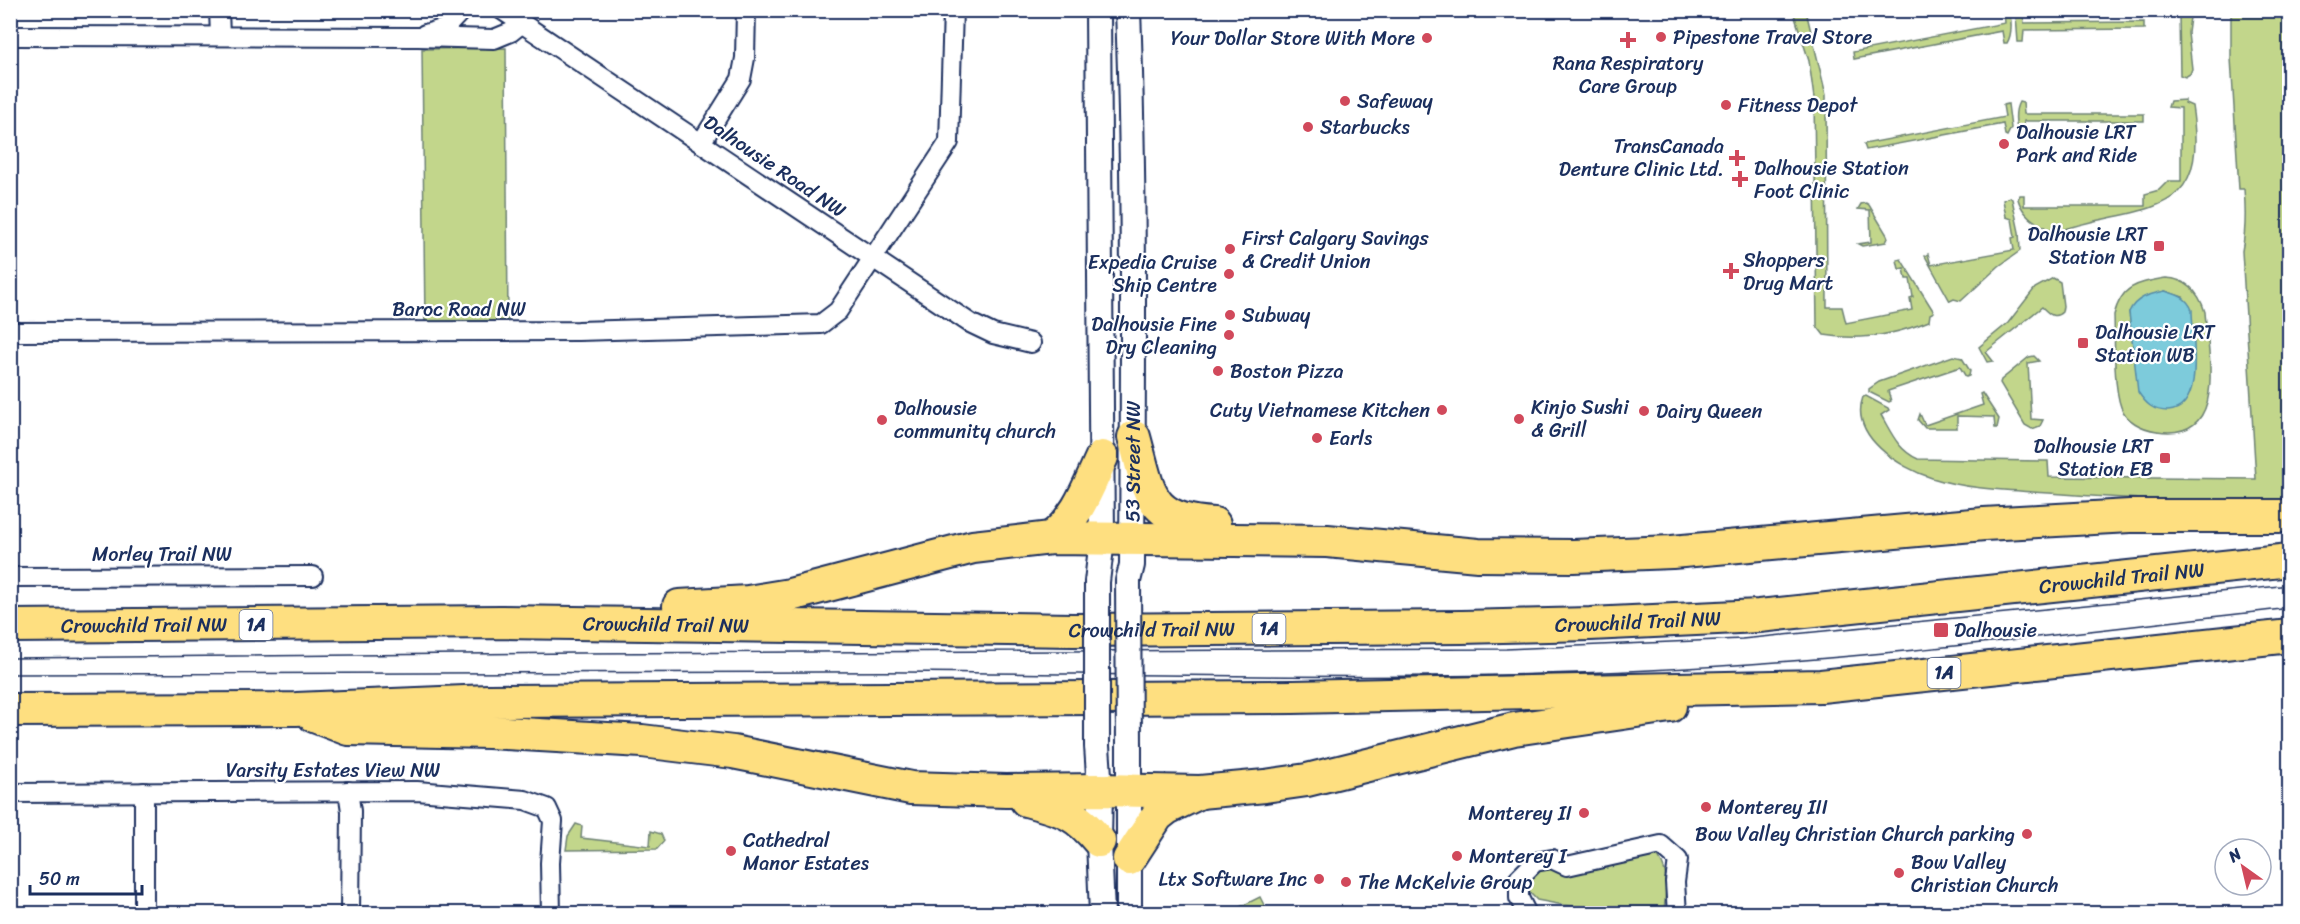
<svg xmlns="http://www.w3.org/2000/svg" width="2300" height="924" font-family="Sriracha,sans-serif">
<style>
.green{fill:#c2d68b;stroke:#6e8274;stroke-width:1.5;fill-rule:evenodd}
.water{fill:#7dcbdb;stroke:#568da9;stroke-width:1.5}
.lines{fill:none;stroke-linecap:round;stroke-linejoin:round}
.street-casing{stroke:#1b2f5e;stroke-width:22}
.secondary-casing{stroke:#1b2f5e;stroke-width:28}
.highway-casing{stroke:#1b2f5e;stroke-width:36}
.street{stroke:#fff;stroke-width:18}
.secondary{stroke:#fff;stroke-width:24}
.highway{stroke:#fedf80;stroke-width:32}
.tram{stroke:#1b2f5e;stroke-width:1.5}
.secondary-bridge-casing{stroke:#1b2f5e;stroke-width:28;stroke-linecap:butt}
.secondary-bridge{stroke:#fff;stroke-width:24}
.poi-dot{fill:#d1495b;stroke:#fff;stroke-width:2}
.labels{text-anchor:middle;stroke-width:4.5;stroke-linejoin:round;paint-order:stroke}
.shield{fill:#fff;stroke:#5f6d8e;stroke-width:1.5}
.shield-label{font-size:18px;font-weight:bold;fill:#1b2f5e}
.poi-label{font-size:20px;fill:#1b2f5e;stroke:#fff;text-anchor:start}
.street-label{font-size:20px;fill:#1b2f5e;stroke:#fff}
</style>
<rect width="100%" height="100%" fill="#fff"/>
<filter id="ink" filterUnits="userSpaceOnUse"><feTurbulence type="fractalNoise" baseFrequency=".0167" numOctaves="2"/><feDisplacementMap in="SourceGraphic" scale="12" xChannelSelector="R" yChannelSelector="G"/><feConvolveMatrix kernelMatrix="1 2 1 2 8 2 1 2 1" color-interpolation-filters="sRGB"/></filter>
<g filter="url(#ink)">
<g class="green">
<path d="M2170,10L2184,11V13L2190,17L2188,33L2192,69L2190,74L2185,77L2180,75L2179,14H2168Z"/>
<path d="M1793,11H1806L1826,95L1827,307H1842L1846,323L1912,310L1910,298L1913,297L1910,279H1906L1904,268L1899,269L1897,260L1901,259L1934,312L1930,314L1929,321C1895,335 1860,341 1824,335L1817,326L1814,98L1809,61Z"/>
<path d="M2007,11C2013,17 2012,35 2007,43H2004L2002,31L1854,59L1853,52L2005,23L2004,12Z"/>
<path d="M2018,11H2023L2024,23L2144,22V29L2024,30L2023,42H2018L2016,16Z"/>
<path d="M2231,11H2289V504C2209,503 2129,499 2049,493C2010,490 1969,490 1932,478C1900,468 1849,436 1863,397L1866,396L1888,408L1889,410L1881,415C1892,434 1898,450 1918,459L2045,461H2048L2049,477L2256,479L2242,251C2246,230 2246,211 2244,189H2239L2231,58Z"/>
<path d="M506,48L508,324H425L422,49Z"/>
<path d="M2185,100V103L2192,106C2211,227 2138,202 2056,232C2039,226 2023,217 2018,199L2020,195H2024V206H2145V194L2159,190L2168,181H2181V108L2168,107L2170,101Z"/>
<path d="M2019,102L2023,103L2024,114H2144V121H2024L2023,134H2019C2015,125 2014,111 2019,102Z"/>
<path d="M2008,104L2011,128L2007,136L2005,135L2003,124L1866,150L1864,144L2005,117L2003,105Z"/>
<path d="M2009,197L2012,199L2019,232L2020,251L1999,266L1961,301L1954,299L1950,301L1925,256L1928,254L1931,265L2014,250L2012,238L2015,237L2012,219L2006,217L2003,200Z"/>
<path d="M1866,203L1869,205L1887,235L1888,238L1886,242L1862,246L1858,244L1871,242L1870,210L1858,209L1861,204Z"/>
<path d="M2053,278L2060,282L2063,306L2062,312C2054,320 2048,313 2042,307L1986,352L1993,361L1987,362L1979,347L2008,323L2035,288Z"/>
<path d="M2166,278C2187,279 2199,292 2205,312C2208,355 2229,442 2157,431C2142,429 2126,421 2121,407C2113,385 2115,340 2114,315C2122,284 2138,283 2166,278ZM2165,291L2183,297L2133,345L2129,312Z"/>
<path d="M1953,356L1962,358L1970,371L1969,376L1966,377L1960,367L1888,391L1891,401L1889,402L1869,392V389L1879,382Z"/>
<path d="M2034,356L2039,361L2028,363L2031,419L2043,420L2040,426L2032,429L2025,425L2000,383L2001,380L2029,357Z"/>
<path d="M1982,393L1999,419L1997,428H1995L1994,417L1957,416V428H1925L1918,420L1920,414L1925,425L1983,405L1980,394Z"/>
<path d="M576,824L582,826L581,838L650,846L651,831L661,834L664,841L657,849L566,850L568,836Z"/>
<path d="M1655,853C1671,872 1666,888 1664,910L1661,913H1605L1588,907L1563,905L1537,900L1527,890V879L1531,868Z"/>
<path d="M1260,897L1268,913H1238L1234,910Z"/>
</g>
<path class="water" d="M2165,291C2178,295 2187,297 2192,310C2192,335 2206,409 2168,411C2153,411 2146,404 2138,392L2129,312C2136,297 2150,294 2165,291Z"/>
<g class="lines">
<defs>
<g id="street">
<path d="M219,10L220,36"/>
<path d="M502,10L970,323L993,334L1031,343"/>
<path d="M425,34L445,28L462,10"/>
<path d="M10,36L418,37L494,39L511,32L521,24"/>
<path d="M701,143L741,79L745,58L746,10"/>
<path d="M10,332L578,331L821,324L838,311L949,142L953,10"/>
<path d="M10,577L313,576"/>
<path d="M348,791L351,811L350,914"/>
<path d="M144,792V914"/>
<path d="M10,793L417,791L525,800L547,808L553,821L550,863L551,914"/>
<path d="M1527,914L1519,898V878L1535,862L1552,859L1567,866L1661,845L1678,860L1675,882L1677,914"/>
</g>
<g id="secondary">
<path id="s1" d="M1128,581L1132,565C1133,380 1135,195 1128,10"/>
<path d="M1097,582L1102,539L1098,10"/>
<path d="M1097,746L1100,790L1099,841L1102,914"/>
<path d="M1129,746V914"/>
</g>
<g id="highway">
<path d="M1134,437C1150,494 1147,520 1214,524"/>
<path d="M1051,538C1078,518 1088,487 1102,457"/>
<path d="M679,606L748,602L790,595L973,547L1051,538L1327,541L1478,555L1573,556L1672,552L1984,524L2130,516H2290"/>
<path id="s2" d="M10,626L502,622L1073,630L1462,627L1590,624L1759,616L2290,560"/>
<path d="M10,710L296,709L489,701L1293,697L1821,686L2290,636"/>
<path d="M314,716L348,729L489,732L642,741L733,752L911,788L1006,791L1100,790L1200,792L1265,786L1307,780L1514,729L1670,706"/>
<path d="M1026,800C1062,810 1074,811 1099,841"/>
<path d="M1129,859L1157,816L1167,808L1200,792"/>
</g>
</defs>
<use href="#street" class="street-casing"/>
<use href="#secondary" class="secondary-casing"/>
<use href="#highway" class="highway-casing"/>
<use href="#street" class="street"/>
<use href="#secondary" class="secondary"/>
<use href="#highway" class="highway"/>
<g class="tram">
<path d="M10,658L577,653L1506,649L1742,639L2290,585"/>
<path d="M10,674C309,672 607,670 905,672C1153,674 1402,682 1650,670C1864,660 2077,632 2290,608"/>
</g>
<defs>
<g id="secondary-bridge">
<path d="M1128,581L1129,746"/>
<path d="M1097,746V582"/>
</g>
</defs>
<use href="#secondary-bridge" class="secondary-bridge-casing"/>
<use href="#secondary-bridge" class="secondary-bridge"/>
</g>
</g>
<g class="poi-dot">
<circle cx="1661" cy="37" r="6"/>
<circle cx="1427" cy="38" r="6"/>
<path d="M1625 31h6v6h6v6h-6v6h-6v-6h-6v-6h6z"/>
<circle cx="1345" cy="101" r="6"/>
<circle cx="1726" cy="105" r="6"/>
<circle cx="1308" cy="127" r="6"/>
<circle cx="2004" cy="144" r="6"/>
<path d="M1734 149h6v6h6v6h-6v6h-6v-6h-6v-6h6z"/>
<path d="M1737 170h6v6h6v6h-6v6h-6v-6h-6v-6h6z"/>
<rect x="2153" y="240" width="12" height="12" rx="3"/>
<circle cx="1230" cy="249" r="6"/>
<path d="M1728 262h6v6h6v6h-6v6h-6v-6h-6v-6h6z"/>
<circle cx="1229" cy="274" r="6"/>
<circle cx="1230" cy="315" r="6"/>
<circle cx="1229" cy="335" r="6"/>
<rect x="2077" y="337" width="12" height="12" rx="3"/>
<circle cx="1218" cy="371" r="6"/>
<circle cx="1442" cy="410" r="6"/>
<circle cx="1644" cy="411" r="6"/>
<circle cx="1519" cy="419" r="6"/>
<circle cx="882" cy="420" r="6"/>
<circle cx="1317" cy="438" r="6"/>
<rect x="2159" y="452" width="12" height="12" rx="3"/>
<rect x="1933" y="622" width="16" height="16" rx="3"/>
<circle cx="1706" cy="807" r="6"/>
<circle cx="1584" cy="813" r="6"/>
<circle cx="2027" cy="834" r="6"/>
<circle cx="731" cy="851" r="6"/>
<circle cx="1457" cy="856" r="6"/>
<circle cx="1899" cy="873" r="6"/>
<circle cx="1319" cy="879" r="6"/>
<circle cx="1346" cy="882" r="6"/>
</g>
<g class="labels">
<g class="shield">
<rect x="239.5" y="610" width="33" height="30" rx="4.5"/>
<rect x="1252.5" y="614" width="33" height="30" rx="4.5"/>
<rect x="1927.5" y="658" width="33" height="30" rx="4.5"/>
</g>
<g class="shield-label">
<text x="256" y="631">1A</text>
<text x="1269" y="635">1A</text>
<text x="1944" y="679">1A</text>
</g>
<g class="poi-label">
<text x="1673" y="44">Pipestone Travel Store</text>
<text x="1415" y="45" text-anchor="end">Your Dollar Store With More</text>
<text x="1628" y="70" text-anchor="middle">Rana Respiratory<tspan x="1628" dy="23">Care Group</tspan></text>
<text x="1357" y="108">Safeway</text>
<text x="1738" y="112">Fitness Depot</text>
<text x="1320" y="134">Starbucks</text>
<text x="2016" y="139">Dalhousie LRT<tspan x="2016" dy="23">Park and Ride</tspan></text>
<text x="1724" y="153" text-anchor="end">TransCanada<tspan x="1724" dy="23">Denture Clinic Ltd.</tspan></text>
<text x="1754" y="175">Dalhousie Station<tspan x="1754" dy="23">Foot Clinic</tspan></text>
<text x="2147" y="241" text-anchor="end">Dalhousie LRT<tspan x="2147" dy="23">Station NB</tspan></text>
<text x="1242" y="245">First Calgary Savings<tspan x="1242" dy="23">&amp; Credit Union</tspan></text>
<text x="1743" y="267">Shoppers<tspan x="1743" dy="23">Drug Mart</tspan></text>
<text x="1217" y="269" text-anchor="end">Expedia Cruise<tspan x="1217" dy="23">Ship Centre</tspan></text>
<text x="1242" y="322">Subway</text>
<text x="1217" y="331" text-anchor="end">Dalhousie Fine<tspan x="1217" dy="23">Dry Cleaning</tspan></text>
<text x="2095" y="339">Dalhousie LRT<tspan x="2095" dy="23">Station WB</tspan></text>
<text x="1230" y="378">Boston Pizza</text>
<text x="1531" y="414">Kinjo Sushi<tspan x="1531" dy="23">&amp; Grill</tspan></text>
<text x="894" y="415">Dalhousie<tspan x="894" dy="23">community church</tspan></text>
<text x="1430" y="417" text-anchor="end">Cuty Vietnamese Kitchen</text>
<text x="1656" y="418">Dairy Queen</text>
<text x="1329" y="445">Earls</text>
<text x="2153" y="453" text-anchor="end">Dalhousie LRT<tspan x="2153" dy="23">Station EB</tspan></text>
<text x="1954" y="637">Dalhousie</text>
<text x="1718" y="814">Monterey III</text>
<text x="1572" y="820" text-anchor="end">Monterey II</text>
<text x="2015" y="841" text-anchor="end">Bow Valley Christian Church parking</text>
<text x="743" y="847">Cathedral<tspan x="743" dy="23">Manor Estates</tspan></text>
<text x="1469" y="863">Monterey I</text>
<text x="1911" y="869">Bow Valley<tspan x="1911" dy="23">Christian Church</tspan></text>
<text x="1307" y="886" text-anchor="end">Ltx Software Inc</text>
<text x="1358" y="889">The McKelvie Group</text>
</g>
<g class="street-label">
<text transform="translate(775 166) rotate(34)" y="7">Dalhousie Road NW</text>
<text x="459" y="316">Baroc Road NW</text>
<text dy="7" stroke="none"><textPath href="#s1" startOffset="120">53 Street NW</textPath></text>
<text x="162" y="561">Morley Trail NW</text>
<text dy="7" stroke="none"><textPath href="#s2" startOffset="2114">Crowchild Trail NW</textPath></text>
<text dy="7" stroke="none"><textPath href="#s2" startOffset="1628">Crowchild Trail NW</textPath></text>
<text dy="7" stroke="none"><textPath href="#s2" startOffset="134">Crowchild Trail NW</textPath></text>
<text dy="7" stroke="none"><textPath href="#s2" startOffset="656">Crowchild Trail NW</textPath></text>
<text dy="7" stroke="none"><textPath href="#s2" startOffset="1142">Crowchild Trail NW</textPath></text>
<text x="333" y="777">Varsity Estates View NW</text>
</g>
</g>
<rect width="2300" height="924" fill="none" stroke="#fff" stroke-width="36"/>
<rect x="18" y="18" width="2264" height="888" fill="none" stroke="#1b2f5e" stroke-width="2" filter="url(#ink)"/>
<g transform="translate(2243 867) rotate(326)"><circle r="28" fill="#ffffff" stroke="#a4acbf" stroke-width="1.5"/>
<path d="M0-4.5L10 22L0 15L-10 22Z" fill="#d1495b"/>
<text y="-9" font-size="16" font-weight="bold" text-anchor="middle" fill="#1b2f5e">N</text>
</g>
<path d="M30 885v9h112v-9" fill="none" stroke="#1b2f5e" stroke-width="3"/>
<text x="39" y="885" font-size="18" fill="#1b2f5e" stroke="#ffffff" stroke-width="4.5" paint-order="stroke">50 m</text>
</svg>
